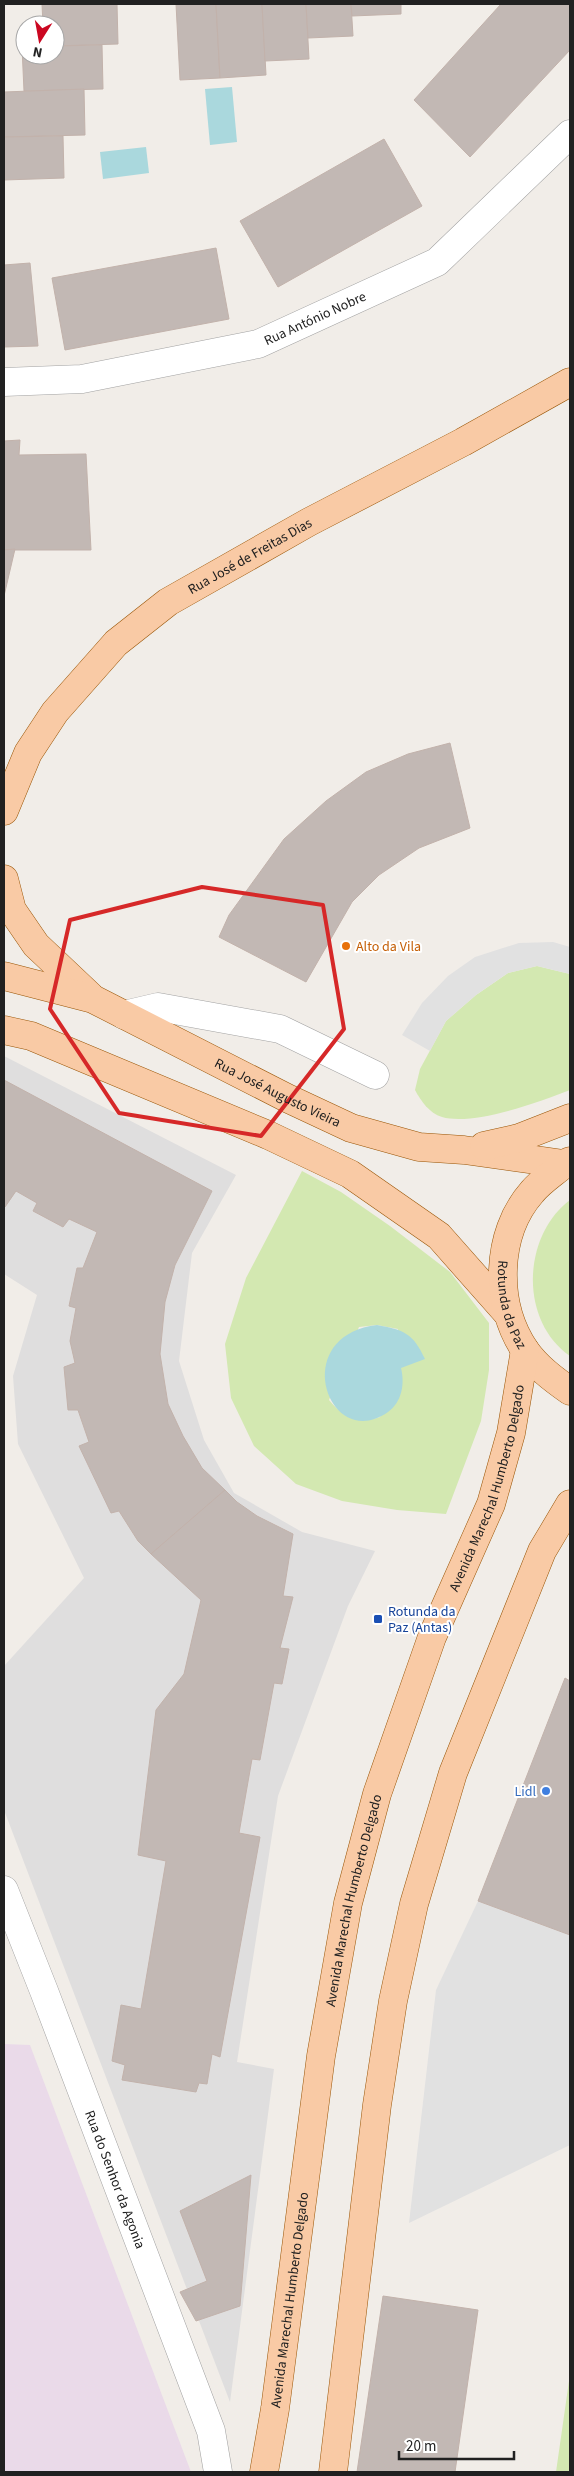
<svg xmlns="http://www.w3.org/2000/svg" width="574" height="2476" font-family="'Source Sans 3',sans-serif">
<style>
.residential{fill:#dfdede}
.industrial{fill:#eadae9}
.grass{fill:#d3e8b1;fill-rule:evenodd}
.parking{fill:#e1e1e1}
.water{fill:#aad8dd}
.building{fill:#c2b8b4;stroke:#c2b2ab}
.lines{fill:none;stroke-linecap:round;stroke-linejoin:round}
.minor-casing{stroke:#a2a2a2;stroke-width:29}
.major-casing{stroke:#995506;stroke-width:29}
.minor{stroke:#fff;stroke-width:28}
.major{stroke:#f9caa5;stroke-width:28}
.marked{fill:none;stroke:#d62828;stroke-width:4;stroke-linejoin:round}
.food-dot{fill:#e8710a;stroke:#fff;stroke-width:2}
.transit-dot{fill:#1a4fb4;stroke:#fff;stroke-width:2}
.shop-dot{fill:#3f7fe0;stroke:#fff;stroke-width:2}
.labels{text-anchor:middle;stroke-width:4;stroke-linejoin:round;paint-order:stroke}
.street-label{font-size:14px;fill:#212121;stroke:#fff}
.food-label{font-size:14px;fill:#c56008;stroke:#fff;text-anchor:start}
.transit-label{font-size:14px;fill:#164399;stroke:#fff;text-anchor:start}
.shop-label{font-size:14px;fill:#366cbe;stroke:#fff;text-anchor:end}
</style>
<rect width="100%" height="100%" fill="#f1ede8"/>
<path class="residential" d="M4,1056L236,1175L192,1253L179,1361L204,1440L234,1493L302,1532L375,1551L348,1606L278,1796L237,2062L274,2069L230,2402L4,1810V1666L84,1578L18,1444L13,1376L37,1295L4,1274Z"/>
<path class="industrial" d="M4,2044L30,2045L191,2472H4Z"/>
<g class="grass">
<path d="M537,966L570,974V1090C540,1102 473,1126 442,1117C429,1113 421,1101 415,1090L420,1069L446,1021L476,995L508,973Z"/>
<path d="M302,1171L341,1192L390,1226L450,1272L489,1323V1370L481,1421L446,1514L397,1510L342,1501L296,1484L254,1446L231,1398L225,1344L246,1278ZM377,1325L398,1329L401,1368L380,1417C358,1424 343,1417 329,1400L359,1327Z"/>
<path d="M570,1200V1356C519,1321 522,1236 570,1200Z"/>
<path d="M570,2374V2472H556Z"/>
</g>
<g class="parking">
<path d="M553,942L570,947V974L537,966L508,973L476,995L446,1021L430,1051L402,1035L422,1003L448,976L475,957L519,943Z"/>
<path d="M478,1901L570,1935V2145L409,2223L436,1990Z"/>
</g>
<g class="water">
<path d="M232,87L237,142L210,145L205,89Z"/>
<path d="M146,147L149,173L103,179L100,152Z"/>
<path d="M377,1325C404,1330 413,1333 425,1359L401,1368C405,1384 402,1402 388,1412C329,1454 287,1336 377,1325Z"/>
</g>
<g class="building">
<path d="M42,4H117L118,44L55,46V25H43Z"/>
<path d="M176,4H216L220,78L180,80Z"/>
<path d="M216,4H262L266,75L220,78Z"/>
<path d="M262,4H306L309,59L265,61Z"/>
<path d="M306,4H351L353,36L308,38Z"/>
<path d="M351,4H401V14L352,16Z"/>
<path d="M501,4H570V50L470,157L414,100Z"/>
<path d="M102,45L103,89L24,91L22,47H25V55H55V46Z"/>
<path d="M84,89L85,135L4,137V92Z"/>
<path d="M63,136L64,178L4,180V137Z"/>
<path d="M384,139L422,206L278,287L240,221Z"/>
<path d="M216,248L229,319L65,350L52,278Z"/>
<path d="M30,263L38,346L4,347V265Z"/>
<path d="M20,440L19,455L86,454L91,550H4V441Z"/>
<path d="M15,549L4,596V550Z"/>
<path d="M450,743L470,828L419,848L379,875L352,902L306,982L219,937L229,915L284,839L326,801L366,772L408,754Z"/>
<path d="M4,1080L212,1191L175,1265L165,1302L160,1354L168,1404L183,1436L202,1468L225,1490L151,1554L138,1541L119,1511L111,1513L79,1446L89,1442L78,1410H68L64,1367L75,1363L70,1341L76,1308L69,1306L77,1268H83L97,1232L69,1219L63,1227L33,1211L37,1203L16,1191L5,1207L4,1206Z"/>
<path d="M225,1490L237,1502L257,1516L293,1534L283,1596L293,1597L280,1648L289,1649L282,1684L274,1683L260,1760L252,1759L239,1833L260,1837L220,2057L212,2054L207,2084L199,2083L196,2092L122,2080L125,2065L112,2061L121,2005L141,2009L166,1861L138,1855L156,1710L184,1674L201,1600L151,1554Z"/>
<path d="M565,1678L570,1681V1935L478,1901Z"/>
<path d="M251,2175L240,2306L196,2321L180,2292L207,2281L180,2211Z"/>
<path d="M383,2296L478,2310L455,2472H357Z"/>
</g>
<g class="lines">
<defs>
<g id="minor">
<path id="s1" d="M4,382L82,379L258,344L437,262L570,134"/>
<path d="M124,1015L158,1007L280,1029L375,1075"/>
<path id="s2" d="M4,1890L44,1991L211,2431L218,2472"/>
</g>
<g id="major">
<path id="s3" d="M4,811L28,753L55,712L116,643L168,602L309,522L463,442L570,382"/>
<path d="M4,879L12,910L36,945L90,996"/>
<path id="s4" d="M4,976L93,999L289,1099L351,1128L419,1147L464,1150L564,1164"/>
<path d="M4,1030L31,1036L268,1135L350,1174L439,1236L507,1313"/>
<path d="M484,1146L519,1138L570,1118"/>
<path id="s5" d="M570,1161L564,1164C554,1173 541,1181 532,1192C495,1234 494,1304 525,1350C537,1367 553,1379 570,1391"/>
<path id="s6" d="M264,2472L275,2409L321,2056L348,1903L377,1794L432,1637L491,1504L511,1433L525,1350"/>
<path d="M333,2472L377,2105L393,2001L414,1904L453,1773L542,1551L570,1504"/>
</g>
</defs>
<use href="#minor" class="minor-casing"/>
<use href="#major" class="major-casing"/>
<use href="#minor" class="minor"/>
<use href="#major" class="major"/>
</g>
<path class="marked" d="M202,887L323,905L344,1029L261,1136L119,1113L50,1009L70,920Z"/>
<circle class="food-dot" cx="346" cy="946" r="5"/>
<rect class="transit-dot" x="373" y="1614" width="10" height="10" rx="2.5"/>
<circle class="shop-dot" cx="546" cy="1791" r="5"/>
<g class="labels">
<g class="street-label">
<text dy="5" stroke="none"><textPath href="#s1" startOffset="320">Rua António Nobre</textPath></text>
<text dy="5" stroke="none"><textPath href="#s3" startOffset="364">Rua José de Freitas Dias</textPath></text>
<text dy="5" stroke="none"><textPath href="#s4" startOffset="299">Rua José Augusto Vieira</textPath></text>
<text dy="5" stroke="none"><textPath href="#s5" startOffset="170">Rotunda da Paz</textPath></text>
<text dy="5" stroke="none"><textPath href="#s6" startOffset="1014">Avenida Marechal Humberto Delgado</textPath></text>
<text dy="5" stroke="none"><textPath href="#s6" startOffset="579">Avenida Marechal Humberto Delgado</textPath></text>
<text dy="5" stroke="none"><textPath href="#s2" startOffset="310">Rua do Senhor da Agonia</textPath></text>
<text dy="5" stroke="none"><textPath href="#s6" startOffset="174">Avenida Marechal Humberto Delgado</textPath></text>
</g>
<g class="food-label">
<text x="356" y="951">Alto da Vila</text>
</g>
<g class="transit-label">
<text x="388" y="1616">Rotunda da<tspan x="388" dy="16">Paz (Antas)</tspan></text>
</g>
<g class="shop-label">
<text x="536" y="1796">Lidl</text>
</g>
</g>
<rect width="574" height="2476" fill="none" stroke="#212121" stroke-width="10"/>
<g transform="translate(40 40) rotate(191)"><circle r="24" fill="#ffffff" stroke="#a6a6a6"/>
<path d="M0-4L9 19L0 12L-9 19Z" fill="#cb0721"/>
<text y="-8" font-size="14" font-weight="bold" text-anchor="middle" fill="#212121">N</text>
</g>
<path d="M399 2451v8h115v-8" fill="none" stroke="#212121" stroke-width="2.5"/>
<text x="406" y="2451" font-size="15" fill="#212121" stroke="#ffffff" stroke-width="4" paint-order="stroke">20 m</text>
</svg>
